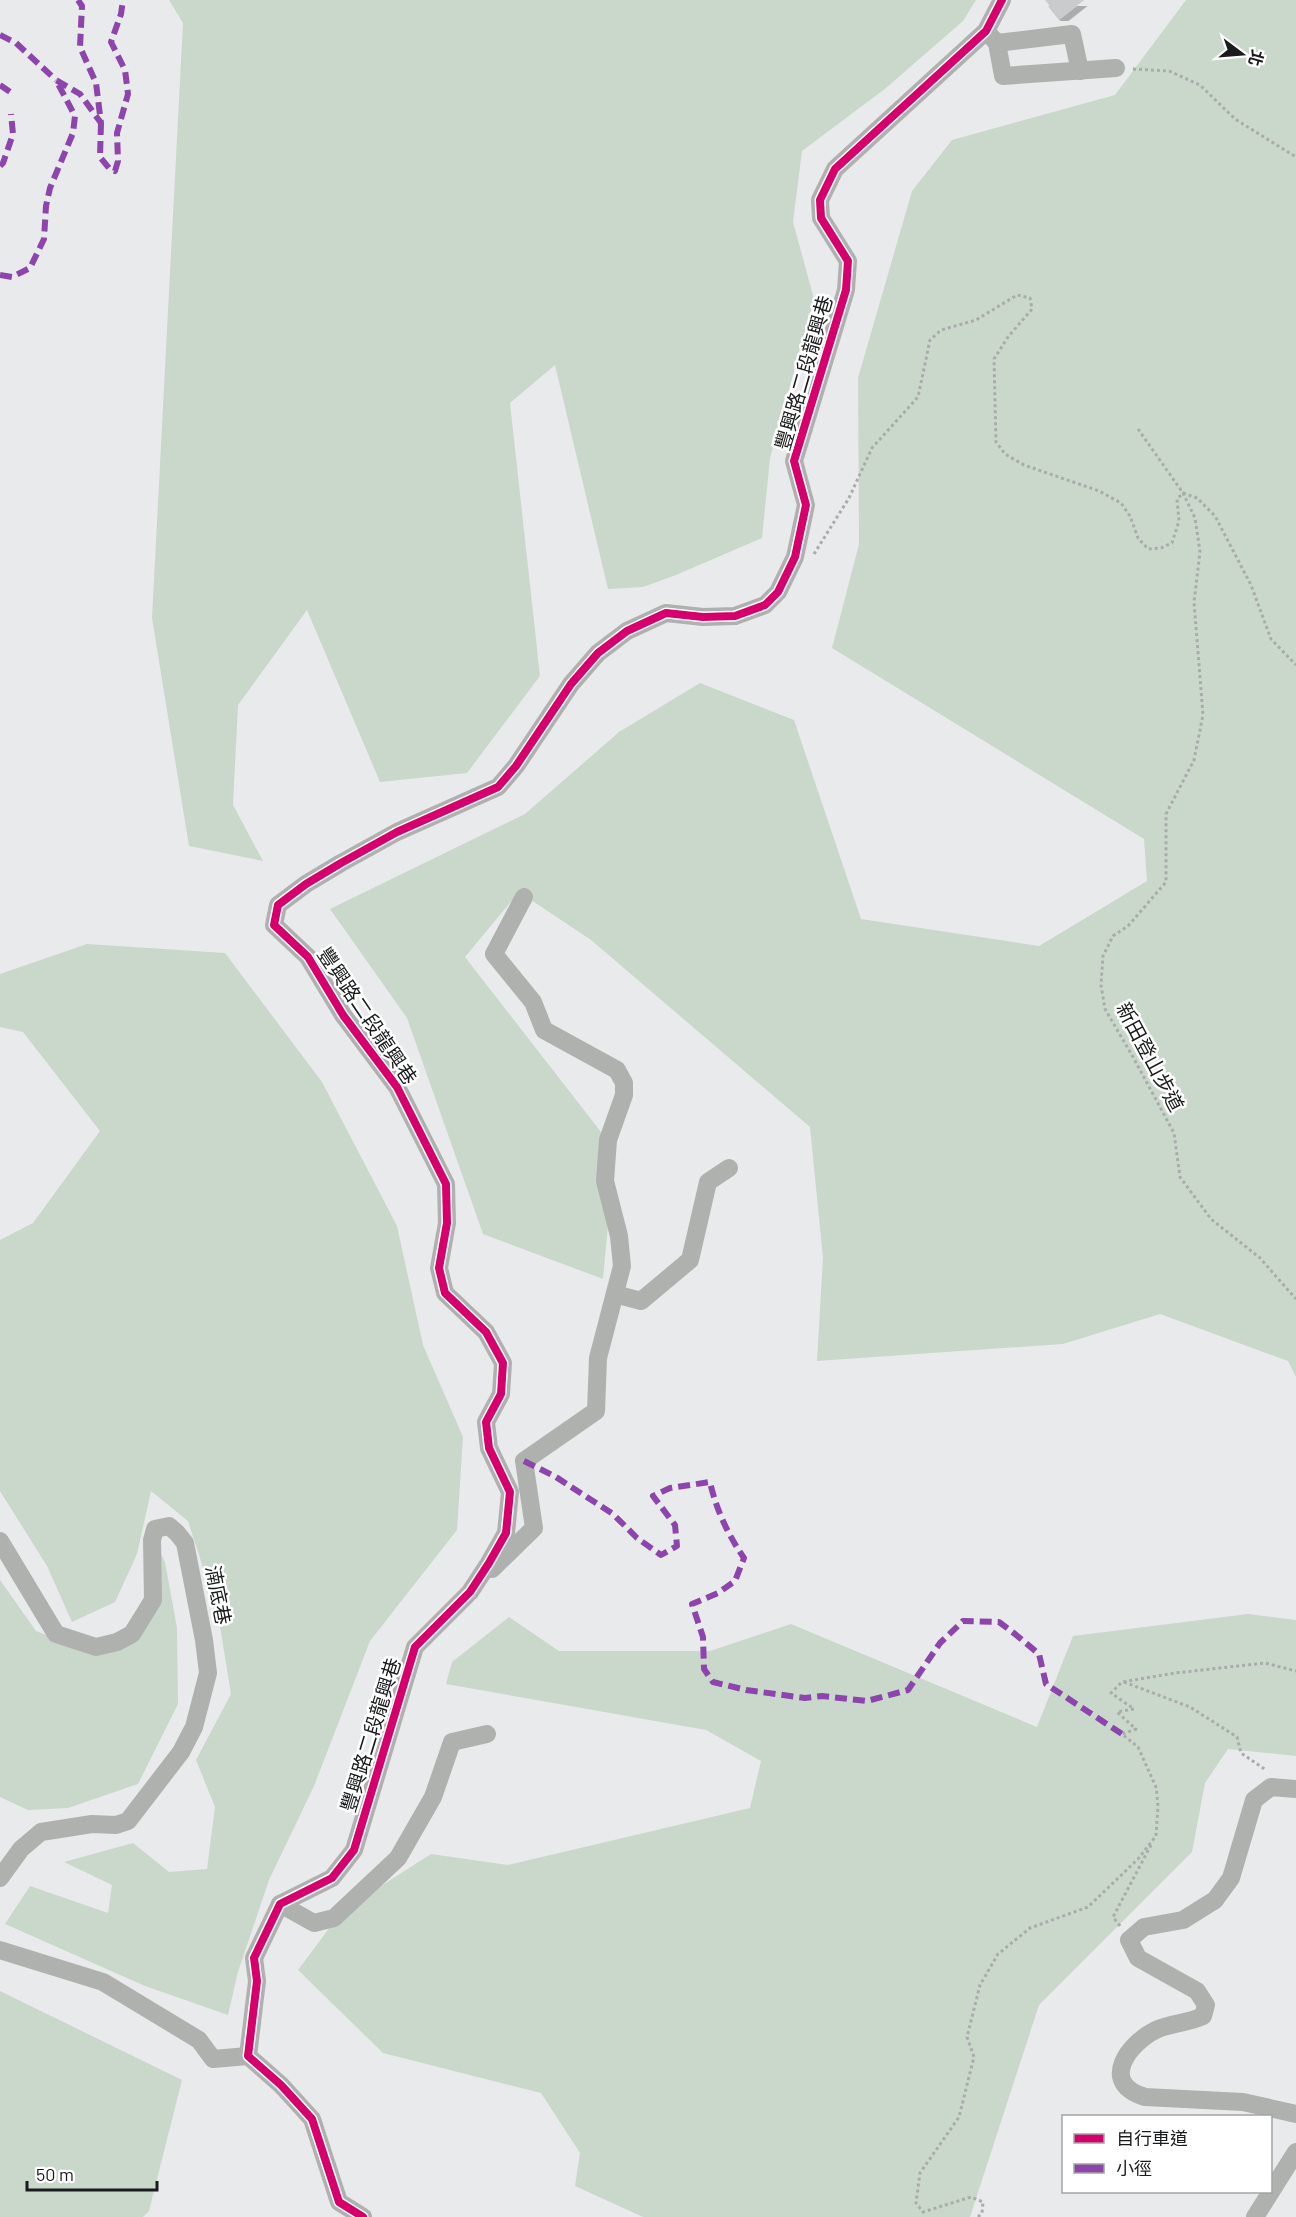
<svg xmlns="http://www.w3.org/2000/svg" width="1296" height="2217" font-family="Barlow,'Noto Sans TC',sans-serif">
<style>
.green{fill:#cad8cc}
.building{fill:#cacbcc;filter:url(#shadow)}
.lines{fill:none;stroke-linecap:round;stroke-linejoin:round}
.path{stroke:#a9acaa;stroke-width:3;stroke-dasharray:3 3;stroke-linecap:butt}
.minor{stroke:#aeb1ae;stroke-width:18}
.quiet{stroke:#8e44ad;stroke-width:6;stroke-dasharray:12 6;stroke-linecap:butt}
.cycleway-casing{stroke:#fff;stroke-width:11}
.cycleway{stroke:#d6006c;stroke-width:8}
.labels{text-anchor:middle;stroke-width:5;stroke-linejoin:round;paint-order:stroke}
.street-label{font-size:20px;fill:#1a1b1c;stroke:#fff}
</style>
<defs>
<filter id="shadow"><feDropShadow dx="3.5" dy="6" stdDeviation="0" flood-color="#0004"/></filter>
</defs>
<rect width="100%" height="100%" fill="#e9eaeb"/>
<g class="green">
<path d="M169,0H976L963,21L886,88L802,151L793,222L814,299L770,458L762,538L676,575L643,587L608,589L555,365L510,403L540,676L467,773L380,782L307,610L238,705L233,805L263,861L189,846L152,618L183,23Z"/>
<path d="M1186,0H1296V1377L1288,1361L1160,1314L1063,1344L817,1361L823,1258L810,1127L591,940L519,892L465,957L615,1150L603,1279L483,1234L407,1018L330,909L525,814L619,732L700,683L794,720L861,919L1039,946L1147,881L1144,839L832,648L859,544L858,378L912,191L952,140L1115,95Z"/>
<path d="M87,944L225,953L322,1082L397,1226L423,1345L463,1437L457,1530L370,1641L314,1786L269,1880L238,1972L228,2015L145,1986L5,1924L30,1886L108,1913L112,1885L64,1862L133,1843L169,1872L207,1869L215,1807L196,1760L231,1694L218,1614L188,1521L151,1491L137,1554L115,1602L72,1622L47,1566L0,1491V1240L33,1223L100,1131L23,1032L0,1027V974Z"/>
<path d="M158,1548L165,1562L177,1628L178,1704L138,1784L68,1808L28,1810L0,1797V1580L36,1631L95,1654L136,1639Z"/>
<path d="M1248,1614L1296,1620V1756L1228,1749L1205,1783L1192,1852L1039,2005L970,2217H643L575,2186L580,2153L541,2093L383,2053L298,1970L342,1911L431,1854L508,1865L750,1808L761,1761L706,1730L446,1684L452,1662L509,1617L559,1651H710L791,1624L1037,1727L1073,1636Z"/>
<path d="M0,1991L182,2080L149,2211L143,2217H0Z"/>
</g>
<path class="building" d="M1045,0H1084L1060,19Z"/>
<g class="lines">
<g class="path">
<path d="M1133,69L1169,71L1200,85L1235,119L1296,157"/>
<path d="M1138,429L1183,493L1195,518L1200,552L1194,602L1203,715L1194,760L1166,814V882L1128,926L1113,936L1103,956L1101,985L1105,1009L1133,1057L1174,1133L1180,1177L1211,1219L1260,1258L1296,1299"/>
<path d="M814,554L849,498L872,448L918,397L930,340L941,330L976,320L1017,295L1030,298L1032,309L1008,337L994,359L996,442L1005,454L1024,465L1099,491L1121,503L1130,516L1138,538L1148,549L1161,548L1172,543L1179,521L1177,499L1183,493L1197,498L1215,516L1251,585L1271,639L1296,665"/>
<path d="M1124,1682L1190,1707L1237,1737L1241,1753L1266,1770"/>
<path d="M1120,1926L1113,1917L1151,1845"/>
<path d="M978,2217L982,2213L983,2202L971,2197L923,2212L916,2203L920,2173L959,2117L974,2057L967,2037L980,1985L998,1954L1030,1928L1088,1907L1138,1859L1156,1836L1158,1806L1156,1787L1138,1747L1122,1734L1136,1729L1117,1712L1134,1709L1111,1693L1122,1682L1175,1673L1265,1663L1296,1671"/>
</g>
<g class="minor">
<path d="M986,31L997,43L1003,76L1116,68"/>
<path d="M997,43L1072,34L1080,71"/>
<path d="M615,1294L641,1301L690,1260L708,1182L729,1168"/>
<path d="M0,1541L56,1634L96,1647L117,1642L132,1634L153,1600L152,1540L155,1529L169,1526L177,1533L185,1543L204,1640L208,1673L194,1727L181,1752L128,1821L116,1825L92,1824L41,1832L21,1849L0,1878"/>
<path d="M492,1569L534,1528L524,1461L596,1411L598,1358L622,1266L619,1236L605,1181L608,1140L624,1095V1083L617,1070L544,1030L533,1002L494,954L524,897"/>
<path d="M1296,1789L1271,1787L1254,1800L1231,1878L1215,1900L1183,1920L1144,1927L1129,1940L1138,1958L1197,1991L1206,2005L1203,2016C1189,2023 1172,2023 1158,2029C1129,2042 1098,2083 1145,2097L1243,2102L1296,2114"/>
<path d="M280,1904L314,1923L334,1918L398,1858L433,1797L452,1742L487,1734"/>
<path d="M0,1950L103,1982L199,2040L213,2059L248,2056"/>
<path d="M363,2217L339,2202L312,2119L281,2085L248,2056L257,1981L254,1958L280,1904L332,1878L354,1850L415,1647L470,1592L489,1563L506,1533L510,1492L489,1448L486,1422L501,1394L503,1363L486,1332L445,1293L439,1268L447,1223L446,1184L397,1087L343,1015L308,957L274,925L278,905L306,884L341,863L397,832L498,787L516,766L571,684L598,653L627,631L666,613L703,617L735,616L765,605L778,592L795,557L806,505L794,461L846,290L848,261L821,218L820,200L835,169L986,31L1002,0"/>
<path d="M1255,2217L1296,2152"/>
</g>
<g class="quiet">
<path d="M0,35L16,43L56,80"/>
<path d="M0,85L13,94"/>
<path d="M101,123L100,157L109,168L115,171L118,161L117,133L128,94L125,70L111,42L121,14L123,0"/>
<path d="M0,166L3,163L13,134L11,114"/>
<path d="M0,275L12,277L30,268L44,239L46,206L50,188L73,133L75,116L56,80L80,94L101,123L96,83L80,47L82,6L78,0"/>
<path d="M524,1461L556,1477L613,1514L637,1538L661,1555L677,1546L675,1525L653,1496L670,1488L710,1482C716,1509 728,1535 744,1558L735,1581L718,1593L692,1604L703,1637L704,1669L713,1682L746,1690L805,1698L822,1696L867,1701L908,1690L940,1643L963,1621L999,1622L1015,1634L1039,1654L1046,1684L1122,1734"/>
</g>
<defs>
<path id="cycleway" d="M363,2217L339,2202L312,2119L281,2085L248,2056L257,1981L254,1958L280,1904L332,1878L354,1850L415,1647L470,1592L489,1563L506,1533L510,1492L489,1448L486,1422L501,1394L503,1363L486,1332L445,1293L439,1268L447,1223L446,1184L397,1087L343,1015L308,957L274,925L278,905L306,884L341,863L397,832L498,787L516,766L571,684L598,653L627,631L666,613L703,617L735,616L765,605L778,592L795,557L806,505L794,461L846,290L848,261L821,218L820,200L835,169L986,31L1002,0"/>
</defs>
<use href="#cycleway" class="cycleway-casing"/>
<use href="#cycleway" class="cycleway"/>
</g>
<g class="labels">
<g class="street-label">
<text transform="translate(804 373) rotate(-74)" y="7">豐興路二段龍興巷</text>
<text transform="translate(367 1016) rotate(56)" y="7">豐興路二段龍興巷</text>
<text transform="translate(1150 1057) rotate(62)" y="7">新田登山步道</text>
<text transform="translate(218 1595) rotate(79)" y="7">湳底巷</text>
<text transform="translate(371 1735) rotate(-73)" y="7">豐興路二段龍興巷</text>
</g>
</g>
<rect x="1062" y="2115" width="210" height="78" fill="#ffffff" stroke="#a3a4a4" stroke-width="1.5"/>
<rect x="1074" y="2134" width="30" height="9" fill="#d6006c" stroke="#a3a4a4" stroke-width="1.5"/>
<text x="1116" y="2145" font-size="18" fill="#1a1b1c">自行車道</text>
<rect x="1074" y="2164" width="30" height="9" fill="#8e44ad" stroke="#a3a4a4" stroke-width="1.5"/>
<text x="1116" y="2175" font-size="18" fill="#1a1b1c">小徑</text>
<g transform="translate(1242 54) rotate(106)" stroke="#ffffff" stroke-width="4.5" paint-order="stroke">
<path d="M0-4.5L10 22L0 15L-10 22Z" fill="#1a1b1c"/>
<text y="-9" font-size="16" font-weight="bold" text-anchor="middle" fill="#1a1b1c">北</text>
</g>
<path d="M27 2181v9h130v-9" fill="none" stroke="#1a1b1c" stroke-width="3"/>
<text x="36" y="2181" font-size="18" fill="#1a1b1c" stroke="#ffffff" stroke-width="4.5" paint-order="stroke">50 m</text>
</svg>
